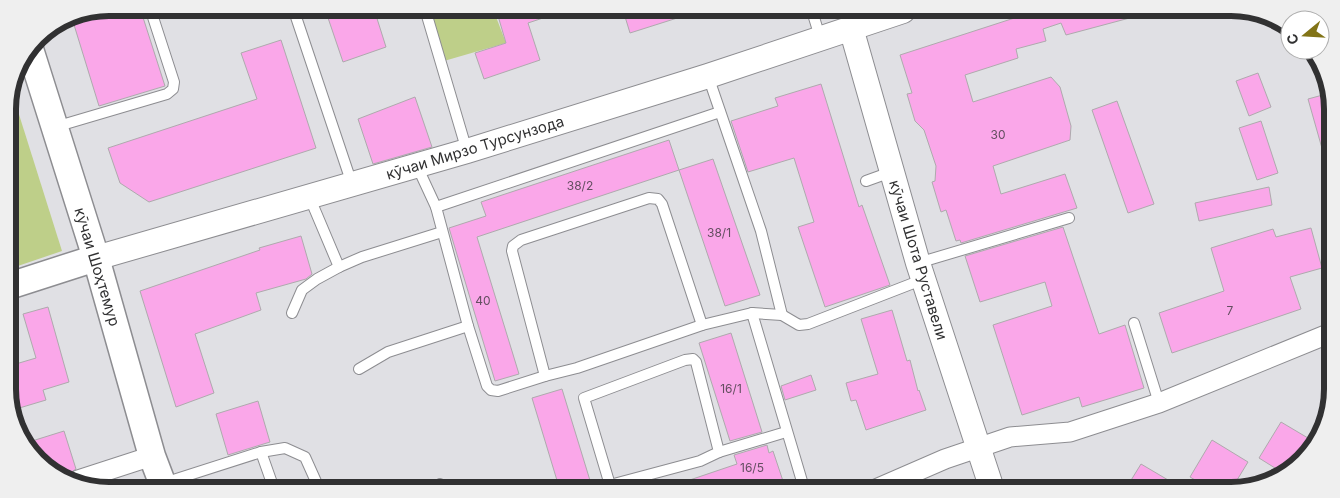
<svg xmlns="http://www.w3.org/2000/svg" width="1340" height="498" font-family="Inter,sans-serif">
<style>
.green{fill:#becf89}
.building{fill:#faa7e9;stroke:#aeaaad}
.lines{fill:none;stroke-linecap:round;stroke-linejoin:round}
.service-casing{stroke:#8d8d91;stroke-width:12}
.minor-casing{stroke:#8d8d91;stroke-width:21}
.tertiary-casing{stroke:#8d8d91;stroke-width:26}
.secondary-casing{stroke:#8d8d91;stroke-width:29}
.service{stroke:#fff;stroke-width:10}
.minor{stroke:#fff;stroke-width:19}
.tertiary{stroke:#fff;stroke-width:24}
.secondary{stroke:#fff;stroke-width:26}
.labels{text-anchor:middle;stroke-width:4;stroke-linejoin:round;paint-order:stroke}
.number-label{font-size:12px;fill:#634e60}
.street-label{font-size:15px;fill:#313132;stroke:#fff}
.rim{fill:none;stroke:#313132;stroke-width:6}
</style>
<rect width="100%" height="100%" fill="#e0e0e4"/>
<g class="green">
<path d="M426,9H493L506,43L444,61Z"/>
<path d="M11,89L62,251L9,269L8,102Z"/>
</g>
<g class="building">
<path d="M109,8H140L165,86L99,106L71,15Z"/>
<path d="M325,9H374L386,47L343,62Z"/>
<path d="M496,9L561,10V12L528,23L540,60L484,79L475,53L506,43Z"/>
<path d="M623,10H693V13L630,33Z"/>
<path d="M1033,12H1136L1137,16L1066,35L1061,23L1043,29L1046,41L1016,49L1018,58L965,75L973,102L1051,77L1060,87L1071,126L1070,140L993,166L1001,194L1065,174L1077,208L961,243L960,240L956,241L946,210L941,212L932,182L935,181L936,166L924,130L915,121L907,94L912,93L900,55Z"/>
<path d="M281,40L316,148L149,202L120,183L108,148L257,99L241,53Z"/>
<path d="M1258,73L1271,107L1249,116L1236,81Z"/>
<path d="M821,84L859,207L862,205L890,285L825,307L798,227L814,222L794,158L748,172L731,121L778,106L775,98Z"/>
<path d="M1330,93L1332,96L1331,166H1327L1308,99Z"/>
<path d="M415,97L432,147L373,164L358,119Z"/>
<path d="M1117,101L1154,204L1128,213L1092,110Z"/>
<path d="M1261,121L1278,173L1257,180L1239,128Z"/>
<path d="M669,140L679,170L477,237L519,374L495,381L449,228L486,216L481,202Z"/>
<path d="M713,159L760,295L725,306L679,170Z"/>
<path d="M1269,187L1272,205L1199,221L1195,203Z"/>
<path d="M1063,227L1099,334L1125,325L1144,388L1082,407L1079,397L1022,415L993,325L1052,306L1045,282L980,302L965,256Z"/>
<path d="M1311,228L1322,268L1290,277L1301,309L1172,353L1159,313L1224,291L1211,248L1273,229L1276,237Z"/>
<path d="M301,236L312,274L306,279L256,293L261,310L195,334L214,393L176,407L140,291L260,250L259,248Z"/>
<path d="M48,307L69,382L43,390L46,400L16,409L9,387V366L36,358L23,314Z"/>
<path d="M892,310L907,361L910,360L918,391L919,390L926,410L866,430L856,400L851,401L846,383L878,374L861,319Z"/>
<path d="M731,333L762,432L730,441L699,343Z"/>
<path d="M811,375L816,390L785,400L781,386Z"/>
<path d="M562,389L592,487H559L532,398Z"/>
<path d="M258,401L270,442L228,455L216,414Z"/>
<path d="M1281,422L1313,441L1292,470L1283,473L1259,458Z"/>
<path d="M64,431L76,469L64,477L37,459L32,441Z"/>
<path d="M1212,440L1248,462L1231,490H1212L1190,477Z"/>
<path d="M767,445L769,453L773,451L784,484L771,488H672V486L737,464L734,455Z"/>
<path d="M1141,464L1185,490H1125Z"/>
</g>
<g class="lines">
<defs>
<g id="service">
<path d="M293,8L352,184"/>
<path d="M425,9L467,151"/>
<path d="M812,11L820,37"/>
<path d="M708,76L761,231L782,315"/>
<path d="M55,127L167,94L173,89L174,82L150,8"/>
<path d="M417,166L436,207L468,326L487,386L491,390L498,391L545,376L577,368L702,325L752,313L804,488"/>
<path d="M866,181L891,172"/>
<path d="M309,196L339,267L362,257L442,232"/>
<path d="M436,207L720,112"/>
<path d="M918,263L1069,218"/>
<path d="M292,313L302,290L317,279L339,267"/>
<path d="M752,313L782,315L799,325L808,324L924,279"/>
<path d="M1134,323L1159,403"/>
<path d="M359,369L388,352L468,326"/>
<path d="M545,376L512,251L513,246L521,240L649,198L658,199L662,204L702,325"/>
<path d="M261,452L273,486"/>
<path d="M719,452L786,432"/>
<path d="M164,483L261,452L285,448L305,457L318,486"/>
<path d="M440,484L441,487"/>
<path d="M609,487L610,485L584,398L685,360L693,359L696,362L719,452L700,461L610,485"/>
</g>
<g id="minor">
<path d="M78,480L152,456"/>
<path d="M876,489L945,459L1010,437L1070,432L1159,403L1328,334"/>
</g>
<g id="tertiary">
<path d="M851,28L918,263L992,489"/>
<path d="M96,258L467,151L708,76L903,11"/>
</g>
<g id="secondary">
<path d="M30,49L96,258L152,456L163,485"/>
<path d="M9,286L96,258"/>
</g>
</defs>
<use href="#service" class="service-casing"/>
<use href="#minor" class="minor-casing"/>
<use href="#tertiary" class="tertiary-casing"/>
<use href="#secondary" class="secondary-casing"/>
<use href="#service" class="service"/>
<use href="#minor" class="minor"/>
<use href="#tertiary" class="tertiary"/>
<use href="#secondary" class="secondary"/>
</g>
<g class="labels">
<g class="number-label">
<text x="998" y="139">30</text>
<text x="580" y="190">38/2</text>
<text x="719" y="237">38/1</text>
<text x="483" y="305">40</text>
<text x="1230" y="315">7</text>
<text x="731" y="393">16/1</text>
<text x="752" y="472">16/5</text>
</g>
<g class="street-label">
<text transform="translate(475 148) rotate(-17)" y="5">кӯчаи Мирзо Турсунзода</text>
<text transform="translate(918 260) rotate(73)" y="5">кӯчаи Шота Руставели</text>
<text transform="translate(97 267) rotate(73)" y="5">кӯчаи Шоҳтемур</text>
</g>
</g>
<path d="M0 0H1340V498H0ZM109 16H1231A93 93 0 0 1 1324 109V389A93 93 0 0 1 1231 482H109A93 93 0 0 1 16 389V109A93 93 0 0 1 109 16Z" fill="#efefef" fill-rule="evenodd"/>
<path class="rim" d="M109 16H1231A93 93 0 0 1 1324 109V389A93 93 0 0 1 1231 482H109A93 93 0 0 1 16 389V109A93 93 0 0 1 109 16Z"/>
<g transform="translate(1305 35) rotate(252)"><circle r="24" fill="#ffffff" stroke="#adadad"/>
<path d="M0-4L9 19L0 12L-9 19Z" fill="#827417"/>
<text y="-8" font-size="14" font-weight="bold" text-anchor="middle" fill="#313132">С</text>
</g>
</svg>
